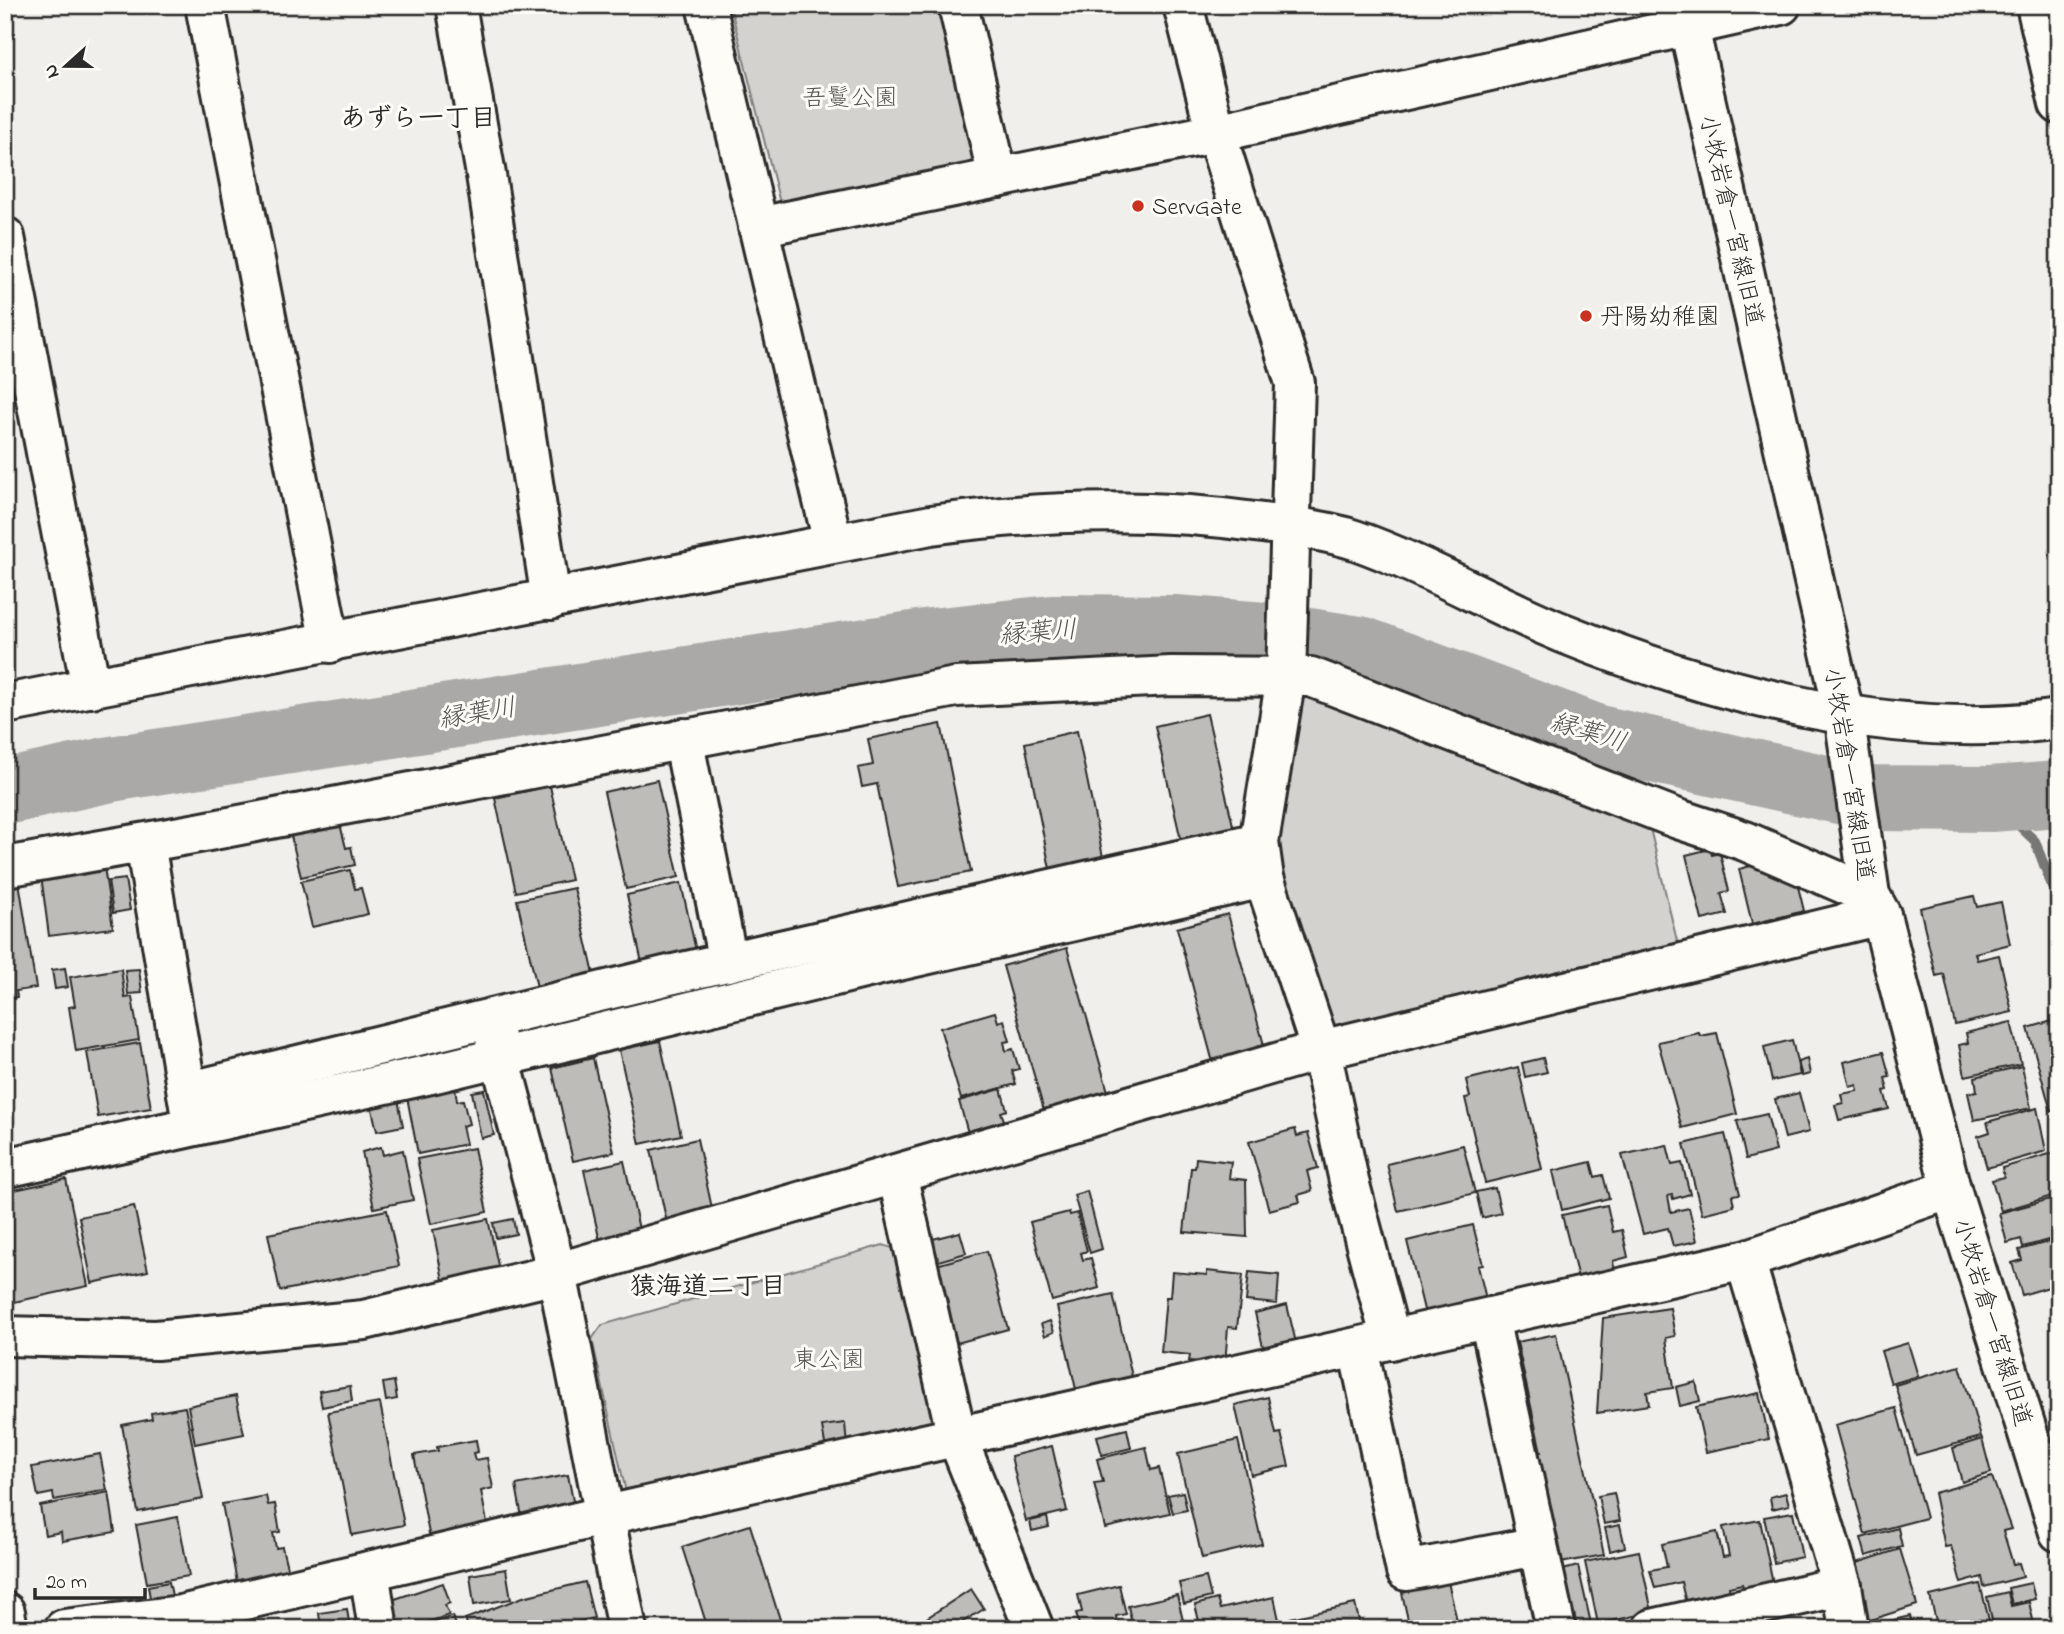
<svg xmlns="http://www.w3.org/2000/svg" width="2064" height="1634" font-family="'Indie Flower','Klee One',sans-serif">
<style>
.green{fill:#d3d2cf;stroke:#7f7e7d;stroke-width:2}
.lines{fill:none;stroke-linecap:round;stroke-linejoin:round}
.stream{stroke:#777775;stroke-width:10}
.river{stroke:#aaa9a7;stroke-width:66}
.building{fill:#bdbcb8;stroke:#2b2b2b;stroke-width:2}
.minor-casing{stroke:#2b2b2b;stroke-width:44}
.tertiary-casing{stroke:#2b2b2b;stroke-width:44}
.minor{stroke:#fdfcf7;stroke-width:38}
.tertiary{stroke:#fdfcf7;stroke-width:38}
.poi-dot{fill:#c8321e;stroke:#fdfcf7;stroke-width:2.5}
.labels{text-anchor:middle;stroke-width:6;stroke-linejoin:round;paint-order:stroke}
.park-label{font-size:24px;fill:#555554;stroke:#fdfcf7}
.poi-label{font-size:24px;fill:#2b2b2b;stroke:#fdfcf7;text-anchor:start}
.street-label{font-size:24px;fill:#2b2b2b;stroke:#fdfcf7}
.neighbourhood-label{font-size:26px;font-weight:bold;fill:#2b2b2b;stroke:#fdfcf7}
.water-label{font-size:26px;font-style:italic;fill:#575756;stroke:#fdfcf7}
</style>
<rect width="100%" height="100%" fill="#f0efeb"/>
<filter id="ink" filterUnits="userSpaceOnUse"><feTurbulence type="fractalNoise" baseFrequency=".0143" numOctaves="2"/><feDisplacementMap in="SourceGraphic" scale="14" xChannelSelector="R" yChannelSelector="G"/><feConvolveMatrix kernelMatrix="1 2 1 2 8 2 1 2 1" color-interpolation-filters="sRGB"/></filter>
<g filter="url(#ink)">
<g class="green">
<path d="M730,5H940L976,166L781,207Z"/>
<path d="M1301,688L1649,824L1678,945L1330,1050L1274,852Z"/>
<path d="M883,1245L899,1250L947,1420L638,1497L625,1488L592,1339L602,1325Z"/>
</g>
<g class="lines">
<path class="stream" d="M1991,799L2035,841L2059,905"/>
<path class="river" d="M5,792L111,769L931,641L1062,627L1175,628L1278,636L1360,649L1598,738L1871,798L1991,799L2059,794"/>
</g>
<g class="building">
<path d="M1207,714L1236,838L1183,849L1155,726Z"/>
<path d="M941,724L971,872L898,887L877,784L862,787L858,768L873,765L868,739Z"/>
<path d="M1077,731L1103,857L1050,869L1025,743Z"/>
<path d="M657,780L679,877L626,889L604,792Z"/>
<path d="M550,786L571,880L516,892L495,798Z"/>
<path d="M340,824L346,848L351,847L355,865L301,877L291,836Z"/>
<path d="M1710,849L1712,855L1720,853L1729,891L1721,893L1727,914L1702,920L1686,855Z"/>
<path d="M1775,860L1794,870L1804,911L1752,924L1739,869Z"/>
<path d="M104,867L113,928L49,936L41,875Z"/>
<path d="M350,870L355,889L361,888L368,914L312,927L301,881Z"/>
<path d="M125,879L130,910L113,913L108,881Z"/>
<path d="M19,882L36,988L16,991L17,997L5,999V885Z"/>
<path d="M681,883L698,960L644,972L627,895Z"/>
<path d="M574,888L596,983L539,996L517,900Z"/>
<path d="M1974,896L1977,907L2001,902L2010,944L1975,953L1977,960L1999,955L2012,1012L1955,1025L1944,974L1936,976L1920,908Z"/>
<path d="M1228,914L1267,1056L1215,1070L1177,928Z"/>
<path d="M1067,948L1111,1102L1047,1121L1003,966Z"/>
<path d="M65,968L68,987L55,989L52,970Z"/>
<path d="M121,969L125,998L132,997L139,1040L76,1051L69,1007L75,1006L70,977Z"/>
<path d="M139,969L142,993L128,994L125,970Z"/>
<path d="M995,1012L998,1022L1004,1020L1010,1041L1004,1042L1006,1051L1013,1049L1019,1069L1012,1071L1016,1084L961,1099L940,1028Z"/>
<path d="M2059,1019V1109L2051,1111L2028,1028Z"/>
<path d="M2011,1022L2021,1064L1965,1076L1959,1045L1968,1043L1966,1033Z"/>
<path d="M1699,1033L1700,1036L1717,1033L1737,1114L1682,1128L1658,1042Z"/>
<path d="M1792,1040L1800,1075L1772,1081L1764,1047Z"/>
<path d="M660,1041L681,1135L640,1144L619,1050Z"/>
<path d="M140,1043L151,1108L98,1117L87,1052Z"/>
<path d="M1883,1052L1890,1077L1885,1078L1888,1090L1884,1091L1889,1109L1839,1120L1835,1105L1843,1103L1841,1094L1858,1091L1857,1085L1850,1087L1844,1062Z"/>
<path d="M593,1058L614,1152L573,1161L552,1068Z"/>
<path d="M1543,1058L1547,1072L1525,1077L1522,1063Z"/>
<path d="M1807,1059L1810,1074L1802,1076L1798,1062Z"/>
<path d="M2022,1066L2031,1108L1974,1120L1968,1093L1977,1091L1975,1077Z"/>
<path d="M1518,1067L1542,1169L1485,1183L1465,1098L1470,1097L1466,1080Z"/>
<path d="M455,1087L457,1101L463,1100L469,1124L462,1126L466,1144L418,1154L407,1097Z"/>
<path d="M1001,1089L1007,1110L1001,1112L1005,1123L972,1147L959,1101Z"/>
<path d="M484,1090L494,1135L481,1138L472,1092Z"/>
<path d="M1799,1093L1809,1132L1785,1138L1775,1099Z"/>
<path d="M398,1099L403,1126L377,1131L371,1105Z"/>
<path d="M2037,1108L2046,1151L1987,1168L1978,1136L1990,1132L1987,1122Z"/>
<path d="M1767,1114L1776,1151L1746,1159L1737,1121Z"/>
<path d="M1295,1129L1297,1136L1308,1133L1318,1168L1307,1171L1312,1191L1298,1195L1300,1202L1269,1210L1249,1142Z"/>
<path d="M1725,1134L1740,1194L1732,1195L1734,1206L1702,1214L1684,1144Z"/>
<path d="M697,1139L715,1222L669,1232L651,1150Z"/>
<path d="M1463,1145L1475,1193L1398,1211L1387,1164Z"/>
<path d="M1667,1145L1672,1165L1682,1163L1690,1194L1673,1199L1672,1195L1668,1196L1671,1212L1689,1208L1697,1241L1673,1246L1668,1228L1643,1234L1622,1155Z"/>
<path d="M381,1147L383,1155L403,1150L413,1200L374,1208L362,1152Z"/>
<path d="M474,1148L487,1212L431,1224L417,1159Z"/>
<path d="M2053,1153L2058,1170H2055L2059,1194L2001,1211L1992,1180L2004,1177L2002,1168Z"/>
<path d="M1196,1158L1231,1162L1229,1178L1246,1180L1247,1237L1184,1232L1191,1168H1195Z"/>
<path d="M624,1161L642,1243L602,1251L584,1170Z"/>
<path d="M1591,1162L1595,1177L1603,1175L1609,1198L1562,1210L1553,1171Z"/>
<path d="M66,1179L88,1286L5,1304V1192Z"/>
<path d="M1495,1188L1501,1213L1482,1218L1476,1192Z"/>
<path d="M1087,1191L1102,1249L1090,1253L1074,1195Z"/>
<path d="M2058,1197L2059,1237L2023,1247L2021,1239L2007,1243L1999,1213Z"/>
<path d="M1607,1205L1613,1232L1622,1230L1628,1257L1613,1261L1615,1273L1579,1282L1562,1215Z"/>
<path d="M134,1206L148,1271L92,1283L79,1217Z"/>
<path d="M387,1210L399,1266L280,1291L268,1234Z"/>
<path d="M1069,1212L1070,1215L1077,1213L1087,1251L1081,1253L1083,1260L1091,1258L1099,1288L1052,1301L1030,1222Z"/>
<path d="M488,1219L502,1284L444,1285L433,1230Z"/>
<path d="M513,1219L516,1234L496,1238L493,1223Z"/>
<path d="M1473,1225L1483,1265L1478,1266L1487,1303L1426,1318L1407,1241Z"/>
<path d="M960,1232L966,1253L935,1262L929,1240Z"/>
<path d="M2059,1239V1284L2022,1295L2012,1263L2022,1260L2019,1250Z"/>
<path d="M987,1251L1008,1329L957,1343L936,1265Z"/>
<path d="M1207,1271L1243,1275L1237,1328L1228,1327L1225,1364L1189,1361L1190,1355L1161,1352L1166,1297H1170L1172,1272L1207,1275Z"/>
<path d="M1249,1272L1279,1275L1277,1304L1246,1301Z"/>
<path d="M1113,1294L1134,1385L1078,1398L1057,1307Z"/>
<path d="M1287,1305L1297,1347L1265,1355L1255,1313Z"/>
<path d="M1670,1308L1675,1336L1666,1338L1673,1388L1647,1392L1649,1405L1597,1413L1603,1318Z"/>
<path d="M1050,1321L1054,1332L1045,1336L1041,1324Z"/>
<path d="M1556,1334L1604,1555L1560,1563L1536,1453L1541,1452L1517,1342Z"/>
<path d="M1908,1343L1918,1376L1891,1384L1881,1351Z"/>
<path d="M1960,1366L1981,1437L1916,1455L1895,1385Z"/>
<path d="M394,1381L397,1399L386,1401L383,1383Z"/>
<path d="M1696,1382L1700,1401L1680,1406L1676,1387Z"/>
<path d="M350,1386L352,1401L322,1407L319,1391Z"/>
<path d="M1759,1393L1769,1439L1706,1452L1696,1407Z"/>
<path d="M236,1396L244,1434L195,1444L188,1406Z"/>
<path d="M1268,1397L1276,1434L1281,1433L1289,1466L1251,1475L1235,1405Z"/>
<path d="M380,1403L404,1525L352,1535L328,1412Z"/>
<path d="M185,1407L203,1499L138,1512L122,1425L152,1419L151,1413Z"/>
<path d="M1896,1408L1926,1518L1865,1534L1835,1425Z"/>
<path d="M845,1423L847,1447L826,1450L822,1426Z"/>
<path d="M1127,1429L1131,1448L1102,1455L1097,1436Z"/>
<path d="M1982,1439L1991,1473L1962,1482L1953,1448Z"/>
<path d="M476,1440L478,1452L473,1453L475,1460L487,1458L493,1488L481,1491L488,1528L430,1539L414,1455L438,1451L437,1447Z"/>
<path d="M1238,1440L1262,1544L1202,1558L1178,1454Z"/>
<path d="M1052,1446L1067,1511L1026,1521L1011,1456Z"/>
<path d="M1146,1447L1151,1470L1159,1468L1170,1513L1105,1528L1094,1483L1103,1482L1097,1459Z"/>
<path d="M100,1454L107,1490L54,1500L53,1493L38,1496L32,1467Z"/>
<path d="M568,1475L573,1501L567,1515L523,1523L516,1485Z"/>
<path d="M1992,1477L2011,1529L2003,1531L2013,1564L2019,1563L2023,1577L1984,1587L1982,1577L1961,1583L1951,1546L1945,1547L1934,1493Z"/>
<path d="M109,1492L115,1532L62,1541L61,1532L45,1535L40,1506Z"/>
<path d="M1183,1492L1187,1510L1173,1513L1168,1495Z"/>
<path d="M1614,1493L1620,1521L1604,1524L1598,1496Z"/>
<path d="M1786,1493L1789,1505L1772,1509L1770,1497Z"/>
<path d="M266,1496L268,1505L275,1504L280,1532L273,1533L276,1548L282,1547L288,1572L237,1582L222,1504Z"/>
<path d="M1793,1512L1802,1557L1774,1563L1764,1517Z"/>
<path d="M178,1517L189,1576L147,1583L136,1525Z"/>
<path d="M1047,1517L1049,1527L1032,1531L1030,1521Z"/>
<path d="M1760,1520L1773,1583L1744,1589L1742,1584L1729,1587L1730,1594L1686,1603L1681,1582L1655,1588L1650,1570L1667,1567L1662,1544L1717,1532L1723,1557L1729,1556L1723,1527Z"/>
<path d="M750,1525L783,1629H708L682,1547Z"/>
<path d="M1620,1525L1625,1547L1610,1551L1605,1528Z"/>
<path d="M1898,1528L1902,1546L1866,1556L1861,1538Z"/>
<path d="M1900,1549L1917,1605L1867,1621L1853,1576L1860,1574L1857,1563Z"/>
<path d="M1639,1551L1652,1612L1598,1624L1585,1562Z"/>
<path d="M1578,1566L1592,1628L1588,1629H1572L1559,1571Z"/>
<path d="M506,1569L511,1599L474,1605L470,1575Z"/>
<path d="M1206,1577L1211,1597L1184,1604L1179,1583Z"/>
<path d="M169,1582L173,1600L151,1604L148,1586Z"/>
<path d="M585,1582L594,1618L550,1629H469L465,1619L523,1597Z"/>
<path d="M1448,1582L1459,1629H1410L1402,1593Z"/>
<path d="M443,1583L450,1603L445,1605L449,1615L408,1629H398L389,1601Z"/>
<path d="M2031,1583L2035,1599L2012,1604L2008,1588Z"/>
<path d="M1980,1584L1990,1624L1970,1629H1938L1930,1596Z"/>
<path d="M1119,1585L1126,1614L1116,1616L1117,1624L1080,1629L1076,1613L1082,1612L1078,1595Z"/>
<path d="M971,1589L984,1609L951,1629H910Z"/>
<path d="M2008,1592L2011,1606L2029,1602L2035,1629H1994L1987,1597Z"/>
<path d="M1177,1595L1185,1629H1133L1128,1606Z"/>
<path d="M1274,1597L1281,1629H1201L1195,1605L1217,1599L1220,1609Z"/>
<path d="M1355,1604L1361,1629H1292L1290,1618Z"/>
<path d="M347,1609L350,1629H321L319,1613Z"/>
<path d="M453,1616L457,1629H415Z"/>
<path d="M1910,1616L1913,1629H1869V1626Z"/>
<path d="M269,1623L270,1629H237Z"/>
</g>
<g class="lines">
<defs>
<g id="minor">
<path d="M205,5L330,643"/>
<path d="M456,5L486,175L551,600"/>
<path d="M706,5L833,543"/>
<path d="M958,5L998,178"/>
<path d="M1183,5L1216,133L1295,383L1286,677L1259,842L1264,878L1321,1050L1349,1181L1391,1340"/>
<path d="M2036,5L2059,104"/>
<path d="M758,227L1216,133L1781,5"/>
<path d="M5,237L91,688"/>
<path d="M5,704L931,525C1041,510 1153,507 1263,523C1294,527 1325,530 1355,540C1426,565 1493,605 1563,633C1711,693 1899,743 2059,719"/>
<path d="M683,738L728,962"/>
<path d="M145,843L191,1117"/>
<path d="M5,867L198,833L956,687L1171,676L1311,677L1678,819L1745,841L1870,895"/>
<path d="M494,1034L557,1273L627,1629"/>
<path d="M187,1092L665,976L1259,842"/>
<path d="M5,1168L431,1074L880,965L1264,878"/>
<path d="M897,1174L957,1437L1034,1629"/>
<path d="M1745,1260L1842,1586L1849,1629"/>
<path d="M1489,1318L1556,1629"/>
<path d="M1358,1348L1406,1571L1538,1546"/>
<path d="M369,1571L378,1629"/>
<path d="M64,1629L181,1615L607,1515L1745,1260L1951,1189"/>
<path d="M1652,1629L1842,1586"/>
</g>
<g id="tertiary">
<path d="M1684,5L1844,714L1870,895L1881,915L1951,1189L2059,1532"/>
<path d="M5,1336L156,1340L364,1320L535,1279L1321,1050L1881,915"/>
<path d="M5,1612L8,1629"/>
</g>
</defs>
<use href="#minor" class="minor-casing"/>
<use href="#tertiary" class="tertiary-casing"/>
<use href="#minor" class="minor"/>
<use href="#tertiary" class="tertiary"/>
</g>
</g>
<g class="poi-dot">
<circle cx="1138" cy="206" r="7"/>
<circle cx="1586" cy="316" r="7"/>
</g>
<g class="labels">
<g class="park-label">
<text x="850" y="105">吾鬘公園</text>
<text x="829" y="1367">東公園</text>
</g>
<g class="poi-label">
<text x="1152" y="214">ServGate</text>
<text x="1600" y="324">丹陽幼稚園</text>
</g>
<g class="street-label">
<text transform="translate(1732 220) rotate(77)" y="8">小牧岩倉一宮線旧道</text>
<text transform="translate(1850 774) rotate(81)" y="8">小牧岩倉一宮線旧道</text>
<text transform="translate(1993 1322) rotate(73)" y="8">小牧岩倉一宮線旧道</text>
</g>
<g class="neighbourhood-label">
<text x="418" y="126">あずら一丁目</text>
<text x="708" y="1294">猿海道二丁目</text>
</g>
<g class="water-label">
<text transform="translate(1038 631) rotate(-4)" y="9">縁葉川</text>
<text transform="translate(477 712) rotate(-9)" y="9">縁葉川</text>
<text transform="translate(1589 731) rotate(17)" y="9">縁葉川</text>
</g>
</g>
<rect width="2064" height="1634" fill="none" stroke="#fdfcf7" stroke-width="28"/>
<rect x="14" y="14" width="2036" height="1606" fill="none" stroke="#2b2b2b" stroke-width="2.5" filter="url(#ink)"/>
<g transform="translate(66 66) rotate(249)" stroke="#fdfcf7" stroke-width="5" paint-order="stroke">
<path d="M0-5L12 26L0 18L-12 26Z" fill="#2b2b2b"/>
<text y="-10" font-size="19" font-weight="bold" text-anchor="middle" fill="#2b2b2b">N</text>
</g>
<path d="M35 1588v10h110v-10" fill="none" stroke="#2b2b2b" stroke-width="3.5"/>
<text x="46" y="1588" font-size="21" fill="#2b2b2b" stroke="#fdfcf7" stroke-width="5" paint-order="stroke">20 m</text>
</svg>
